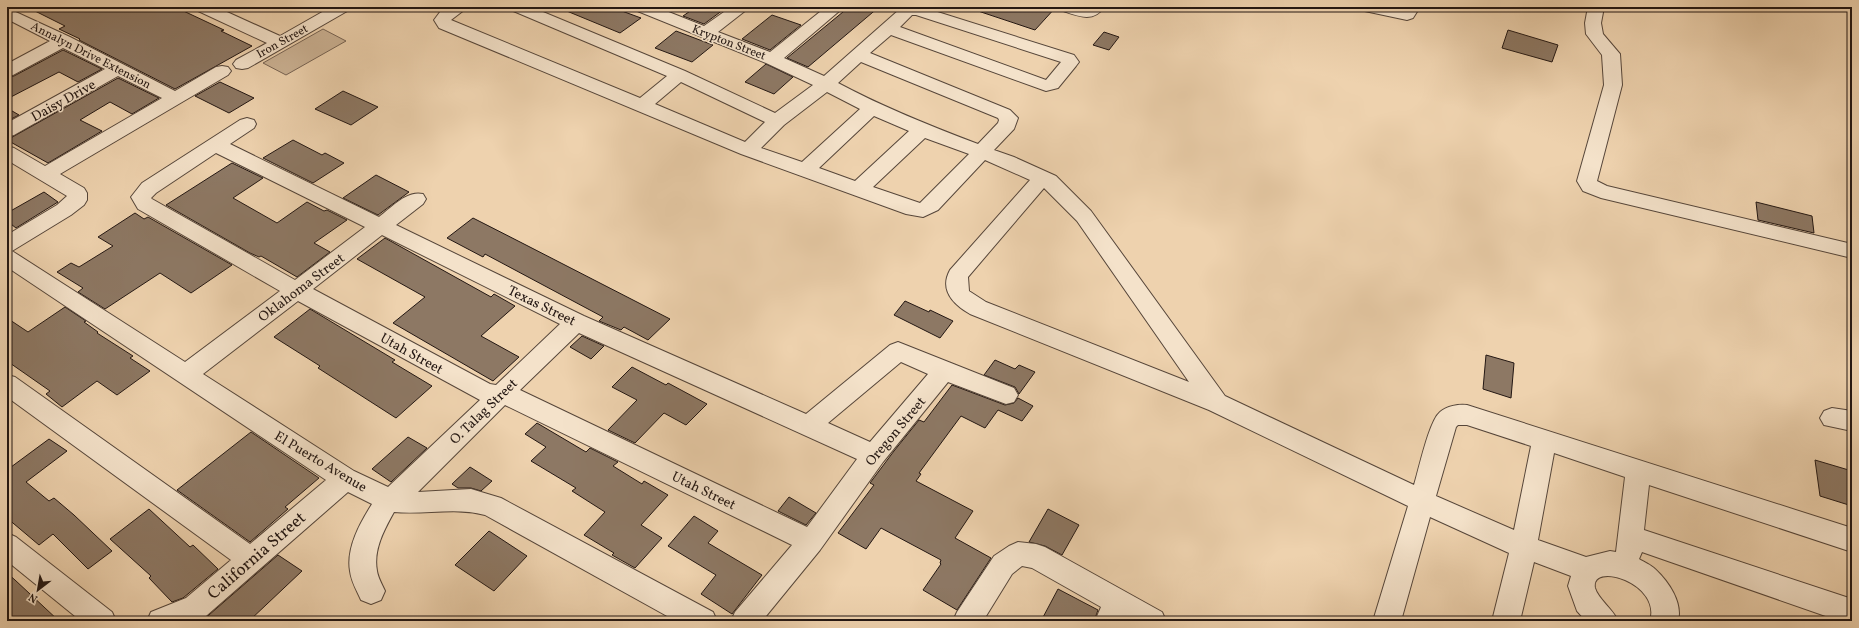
<svg xmlns="http://www.w3.org/2000/svg" width="1859" height="628" font-family="Vollkorn,serif">
<style>
.green{fill:#cbb294;stroke:#776454}
.building{fill:#8d7864;stroke:#231713}
.lines{fill:none;stroke-linecap:round;stroke-linejoin:round}
.minor-casing{stroke:#56463a;stroke-width:2}
.minor{fill:#f4e2ca;fill-rule:evenodd}
.labels{text-anchor:middle;stroke-width:3;stroke-linejoin:round;paint-order:stroke}
.far-street-label{font-size:12px;fill:#231713;stroke:#f4e2ca}
.street-label{font-size:14px;fill:#231713;stroke:#f4e2ca}
.near-street-label{font-size:17px;fill:#231713;stroke:#f4e2ca}
</style>
<rect width="100%" height="100%" fill="#eed2ae"/>
<filter id="stains"><feTurbulence type="fractalNoise" baseFrequency=".005" numOctaves="4"/><feColorMatrix values="0 0 0 0 .2 0 0 0 0 .09 0 0 0 0 .02 0 0 0 .5 -.17"/></filter>
<radialGradient id="worn" r=".72"><stop offset=".6" stop-color="#630" stop-opacity="0"/><stop offset="1" stop-color="#630" stop-opacity=".3"/></radialGradient>
<path class="green" d="M323,29L346,41L286,75L263,63Z"/>
<g class="building">
<path d="M27,7H175L224,30L221,31L252,46L175,89L79,40L80,39L59,29L65,26Z"/>
<path d="M557,7H611L641,18L620,33Z"/>
<path d="M696,7H727L704,24L683,16Z"/>
<path d="M849,7H879L808,67L787,58Z"/>
<path d="M976,7H1056L1035,30L975,10Z"/>
<path d="M772,15L801,25L770,50L742,39Z"/>
<path d="M1508,30L1558,45L1552,62L1502,48Z"/>
<path d="M676,31L713,45L692,62L655,48Z"/>
<path d="M1104,32L1119,37L1109,50L1093,45Z"/>
<path d="M63,50L102,69L78,82L59,72L7,99V77L14,76Z"/>
<path d="M766,64L793,77L774,94L745,82Z"/>
<path d="M118,78L159,98L132,114L110,102L80,120L102,131L48,163L7,140Z"/>
<path d="M220,82L254,98L229,113L195,96Z"/>
<path d="M343,91L378,107L351,125L315,109Z"/>
<path d="M7,108L19,115L7,121Z"/>
<path d="M293,140L322,155L325,153L344,163L313,183L263,158Z"/>
<path d="M232,163L263,178L233,198L277,223L307,202L324,211L327,210L347,220L314,243L330,252L297,277L261,256L259,257L250,253L166,205Z"/>
<path d="M376,175L409,192L378,215L343,198Z"/>
<path d="M44,192L58,202L16,228L7,221V213Z"/>
<path d="M1756,202L1812,216L1814,233L1758,220Z"/>
<path d="M135,213L144,219L148,217L232,265L191,293L160,273L105,309L78,292L83,288L57,272L71,263L79,267L113,246L98,237Z"/>
<path d="M473,218L524,244L670,319L648,340L624,327L621,330L599,321L603,317L485,254L483,257L447,238Z"/>
<path d="M385,238L491,297L494,294L515,306L481,336L519,357L493,381L393,323L425,297L357,259Z"/>
<path d="M905,301L929,312L930,310L953,321L940,338L894,315Z"/>
<path d="M65,307L86,321L84,322L98,332L97,333L133,356L130,358L150,371L117,395L97,381L62,407L46,394L50,391L7,361V318L28,332Z"/>
<path d="M310,309L395,360L392,362L432,386L396,418L318,368L320,366L274,337Z"/>
<path d="M582,336L604,346L591,359L570,347Z"/>
<path d="M1486,355L1514,363L1511,398L1483,389Z"/>
<path d="M995,360L1015,369L1019,365L1035,372L1019,394L1015,387L984,375Z"/>
<path d="M632,367L666,385L668,383L707,404L686,425L664,413L635,443L608,430L637,400L612,387Z"/>
<path d="M952,385L1005,405L1014,403L1018,398L1033,406L1022,421L998,410L985,428L961,416L919,473L921,474L916,481L973,511L955,538L991,558L957,610L923,590L941,564L940,563L941,560L881,528L866,549L838,533L874,485L870,483L894,451L919,420L924,422Z"/>
<path d="M537,423L586,452L590,448L618,462L613,466L642,484L644,481L668,495L641,525L662,538L635,568L612,555L614,553L584,535L605,512L572,491L576,488L531,461L546,447L525,434Z"/>
<path d="M251,432L319,478L285,507L288,509L250,542L177,490Z"/>
<path d="M408,437L427,448L391,482L372,469Z"/>
<path d="M49,439L67,451L26,482L49,501L54,498L74,515L112,551L88,569L53,534L39,545L7,518V470Z"/>
<path d="M1815,460L1852,471V506L1820,496Z"/>
<path d="M470,467L492,481L481,491L471,488H458L452,484Z"/>
<path d="M789,497L816,513L806,525L778,511Z"/>
<path d="M149,509L190,547L193,545L218,569L183,598L172,602L149,578L151,576L110,539Z"/>
<path d="M1048,509L1079,525L1062,555L1045,546L1029,542Z"/>
<path d="M694,516L718,531L708,543L762,575L732,614L701,594L716,575L668,546Z"/>
<path d="M489,531L527,556L494,591L455,565Z"/>
<path d="M278,555L302,571L249,621H202Z"/>
<path d="M7,573L15,580L59,621H7Z"/>
<path d="M1058,589L1098,610L1094,621H1041Z"/>
</g>
<g class="lines">
<defs>
<g id="minor">
<path d="M194,7H216L280,36L331,7H351L349,10L248,68L242,69L236,68L233,64L236,60L267,43L196,10Z"/>
<path d="M448,7H468L451,20L640,98L667,76L511,10L509,7H531L685,71L775,113L813,85L766,63L635,10L633,7H656L704,26L731,7H750L718,32L770,52L826,7H844L784,58L824,76L900,9L922,7L928,9L1074,55L1079,62L1076,66L1058,88L1046,91L891,35L870,53L1010,110L1018,118L1014,129L994,150L1014,157L1056,176L1091,211L1225,396L1414,485C1419,469 1429,421 1440,412C1447,406 1458,404 1467,405L1852,528V552L1649,485L1644,530L1852,599V621H1840L1642,552L1639,559C1644,562 1651,565 1655,569C1668,581 1683,602 1678,621H1650C1662,583 1590,561 1595,588C1598,599 1613,609 1618,621H1586L1577,611L1568,586L1571,576L1534,562L1520,621H1492L1509,553L1430,517L1401,621H1373L1408,506L1209,410L970,314C953,304 939,290 950,270L1030,180L985,160L938,210L923,217L906,214L741,154L439,28L434,20L440,12ZM912,15H916L1061,62L1046,80L900,27ZM861,62L998,118L999,120L998,123L978,144C930,126 883,107 838,83ZM681,82L765,122L745,142L655,104ZM827,92L860,109L802,162L761,148L784,125ZM874,116L909,131L855,181L819,168ZM925,138L969,154L920,203L873,187ZM1044,188L1077,221L1189,382L986,302L969,291L968,277ZM1458,425H1467L1531,446L1514,530L1436,496L1456,427ZM1554,453L1625,477L1616,552L1610,551L1586,557L1538,540Z"/>
<path d="M1058,7H1104C1093,24 1076,15 1060,10Z"/>
<path d="M1358,7H1391L1402,9L1404,7H1420L1413,18L1407,20L1360,10Z"/>
<path d="M1588,7H1604L1601,23L1603,34L1620,54L1622,85L1597,181L1607,186L1852,244V258L1601,198L1583,191L1577,181L1604,85L1602,55L1586,34L1585,23Z"/>
<path d="M7,8L70,37L175,91L216,67L222,66L228,67L231,71L228,75L60,174L84,188L87,193V200L84,205L71,215L12,251L185,362L280,291L138,209L131,197L142,183L240,120L247,118L254,120L256,124L254,128L230,144L379,217C392,207 407,190 423,194L426,199L423,204L396,225L584,316L806,414L890,345L898,342L1014,388L1018,395L1014,402L1006,404L948,382L883,462L820,550L762,621H731L735,612L792,545L505,405L418,492L471,489L501,498L713,612L717,621H676L485,515C456,507 424,515 394,512C384,530 373,550 377,571C378,578 382,584 385,591L381,600L371,604L361,600C357,591 351,581 350,571C346,548 360,523 372,504L348,492L206,616L194,621H147L151,612L186,598L231,560L7,397V375L15,377L250,544L326,480L7,267V235L57,205L67,196L7,160V146L14,148L45,166L162,98L118,76L14,135L7,137V123L105,69L63,48L13,75L7,76V64L50,41L7,19ZM216,153L365,227L295,280L152,199L151,198L156,193ZM382,235L560,324L496,385L490,384L313,289ZM298,301L480,400L388,487L354,471L203,374ZM579,333L857,459L807,527L520,390ZM901,362L928,374L870,442L828,423Z"/>
<path d="M1832,408L1852,411V431L1824,425L1820,418L1824,411Z"/>
<path d="M7,533L16,537L112,612L116,621H81L7,561Z"/>
<path d="M1018,542L1036,544L1045,547L1162,612L1166,621H1126L1123,620V621H1095L1101,607L1032,568L1022,566L1012,574L983,621H953L957,612L994,556L1009,546Z"/>
</g>
</defs>
<use href="#minor" class="minor-casing"/>
<use href="#minor" class="minor"/>
</g>
<g class="labels">
<g class="far-street-label">
<text transform="translate(282 41) rotate(-29)" y="4">Iron Street</text>
<text transform="translate(729 42) rotate(21)" y="4">Krypton Street</text>
<text transform="translate(91 55) rotate(27)" y="4">Annalyn Drive Extension</text>
</g>
<g class="street-label">
<text transform="translate(63 100) rotate(-29)" y="5">Daisy Drive</text>
<text transform="translate(301 287) rotate(-37)" y="5">Oklahoma Street</text>
<text transform="translate(542 305) rotate(26)" y="5">Texas Street</text>
<text transform="translate(412 353) rotate(29)" y="5">Utah Street</text>
<text transform="translate(483 411) rotate(-44)" y="5">O. Talag Street</text>
<text transform="translate(895 431) rotate(-50)" y="5">Oregon Street</text>
<text transform="translate(321 461) rotate(31)" y="5">El Puerto Avenue</text>
<text transform="translate(704 490) rotate(26)" y="5">Utah Street</text>
</g>
<g class="near-street-label">
<text transform="translate(256 555) rotate(-41)" y="6">California Street</text>
</g>
</g>
<rect width="1859" height="628" fill="none" stroke="#eed2ae" stroke-width="24"/>
<rect x="8" y="8" width="1843" height="612" fill="none" stroke="#231713" stroke-width="2"/>
<rect x="12" y="12" width="1835" height="604" fill="none" stroke="#231713"/>
<g transform="translate(38 590) rotate(211)" stroke="#f4e2ca" stroke-width="3" paint-order="stroke">
<path d="M0-3L7 15L0 10L-7 15Z" fill="#231713"/>
<text y="-6" font-size="11" font-weight="bold" text-anchor="middle" fill="#231713">N</text>
</g>
<rect width="100%" height="100%" filter="url(#stains)"/>
<rect width="100%" height="100%" fill="url(#worn)"/>
</svg>
